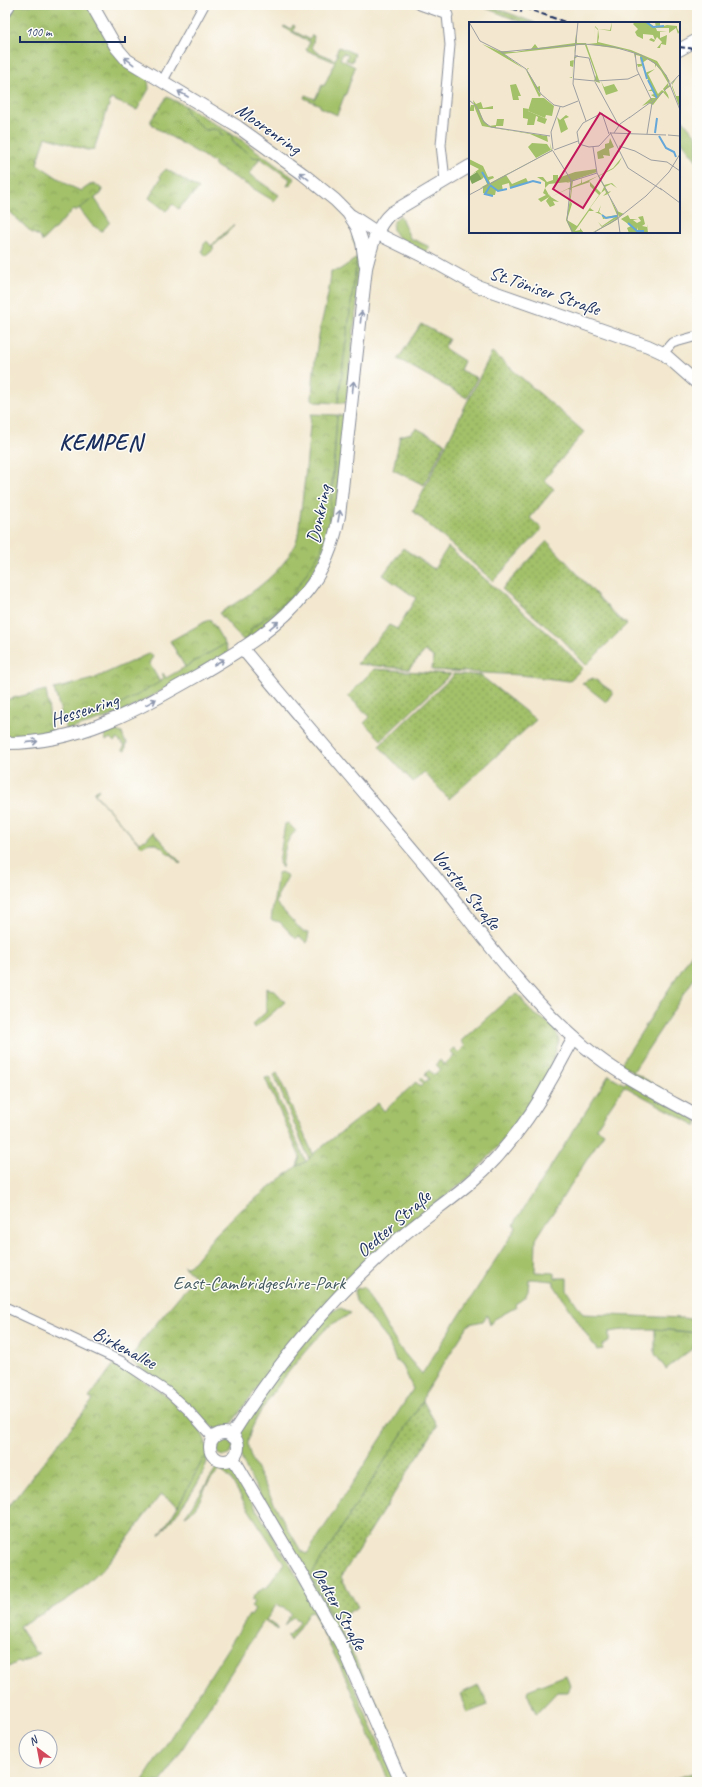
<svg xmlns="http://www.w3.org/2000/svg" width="702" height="1787" font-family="Caveat,sans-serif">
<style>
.grass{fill:#a3c169;stroke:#5f7864}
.park{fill:url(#park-crowns);stroke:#5f7864}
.garden{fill:url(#garden-dots);stroke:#5f7864}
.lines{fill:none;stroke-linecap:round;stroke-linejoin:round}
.minor-casing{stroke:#878c96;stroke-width:11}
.major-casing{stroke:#878c96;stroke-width:14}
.minor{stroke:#fff;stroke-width:9}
.major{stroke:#fff;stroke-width:12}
.rail{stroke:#1b2f5e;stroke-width:2;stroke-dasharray:6 3;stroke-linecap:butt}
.oneway{stroke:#8d97ae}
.labels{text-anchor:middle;stroke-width:3;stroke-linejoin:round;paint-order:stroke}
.street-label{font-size:19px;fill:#1b2f5e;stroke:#fdfcf7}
.park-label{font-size:19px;fill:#445b61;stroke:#fdfcf7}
.district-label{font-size:23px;font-weight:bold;letter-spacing:1px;fill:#1b2f5e;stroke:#fdfcf7}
.inset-river{fill:none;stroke:#65a7d9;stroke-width:2}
.inset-road{fill:none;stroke:#9d9ea2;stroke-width:1}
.view{fill:#c2185b;fill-opacity:0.15;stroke:#c2185b;stroke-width:2}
.inset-edge{fill:none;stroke:#1b2f5e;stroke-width:2}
</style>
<defs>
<pattern id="park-crowns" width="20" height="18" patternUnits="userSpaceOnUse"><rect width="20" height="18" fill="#a3c169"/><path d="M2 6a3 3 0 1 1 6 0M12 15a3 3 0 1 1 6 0" fill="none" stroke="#849d5a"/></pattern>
<pattern id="garden-dots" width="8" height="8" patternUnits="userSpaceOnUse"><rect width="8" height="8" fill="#a3c169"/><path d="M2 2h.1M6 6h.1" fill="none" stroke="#849d5a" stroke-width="1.8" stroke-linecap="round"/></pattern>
</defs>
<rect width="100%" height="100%" fill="#fdfcf7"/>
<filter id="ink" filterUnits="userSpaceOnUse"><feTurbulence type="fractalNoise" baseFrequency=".025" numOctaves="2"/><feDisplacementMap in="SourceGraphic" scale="8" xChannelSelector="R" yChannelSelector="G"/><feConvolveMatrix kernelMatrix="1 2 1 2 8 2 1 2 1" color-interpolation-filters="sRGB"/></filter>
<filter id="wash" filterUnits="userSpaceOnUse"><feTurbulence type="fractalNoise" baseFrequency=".012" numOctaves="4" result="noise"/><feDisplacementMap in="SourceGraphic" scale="16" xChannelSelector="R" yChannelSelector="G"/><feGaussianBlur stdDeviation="0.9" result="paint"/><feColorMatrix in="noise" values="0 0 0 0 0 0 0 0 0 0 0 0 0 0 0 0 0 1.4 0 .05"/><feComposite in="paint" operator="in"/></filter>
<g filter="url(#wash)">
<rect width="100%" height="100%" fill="#f3e8cf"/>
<g class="grass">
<path d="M478,5H487L535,23H524Z"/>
<path d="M293,25L295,26L293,31L309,39L312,35L314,36L312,47L315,51L335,60L338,54L336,53L339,47L355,54L352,62L346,60L348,55L343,53L340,59L355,67L346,94H345L337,115L320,107V105L304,98L305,95L315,99L322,85L324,86L335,62L306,50L310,42L283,27L284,26L291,29Z"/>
<path d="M184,105L243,141L295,179L290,185L287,186L290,179L260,158L252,157L249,154L239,147L232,139L220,134L221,132L212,129L205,130L188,115Z"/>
<path d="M679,115L697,137V161L679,138Z"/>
<path d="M92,194L110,222L102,231L92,225L75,203Z"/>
<path d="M400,215L410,238L430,247L425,252C411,245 378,233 400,215Z"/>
<path d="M233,225L234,226L212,247L214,249L206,256L202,251L204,244L207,241L211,246Z"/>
<path d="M357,235L361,265L346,403H338L358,251L352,237Z"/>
<path d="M337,415L345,416L339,494L328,547L299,596L246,641L243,640L247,638L250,630L262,621L332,497Z"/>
<path d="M225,644L229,653L122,713L67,730L64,722L106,713L164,679L162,675L163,673L166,678Z"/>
<path d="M114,730L122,733L125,742H127L125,751L122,749L125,746L117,739L114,742L110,738L106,741L103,732Z"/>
<path d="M98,789L99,790L95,794L139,843L144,840L145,841L153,832L181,863L180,864L171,854L169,855C161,846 153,838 142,847L94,793Z"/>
<path d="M288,823L296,831C284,840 284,855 282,868L279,863L285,824Z"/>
<path d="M281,872L288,876L278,895L276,903L303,932H309L307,943L299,936L296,939L280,922L271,920L278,873Z"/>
<path d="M697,945V974L633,1072L664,1090L661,1091L632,1074L633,1072L621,1064Z"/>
<path d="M266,988L274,990L285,1002L255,1028L252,1025L266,1012Z"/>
<path d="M277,1073L290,1102L288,1104L292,1108L313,1154L309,1159L274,1075Z"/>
<path d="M609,1075L624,1084L627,1081L697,1120V1126L624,1086L596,1128L604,1133L536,1239L535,1272L555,1273V1278H567V1290L583,1314L683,1318L697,1320V1333C668,1329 638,1327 609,1332V1342L603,1345V1349L597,1350L554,1285V1281L531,1279L529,1280C528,1295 527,1297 515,1304L516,1307L493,1320L490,1325L487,1315L483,1321L469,1324L425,1393L423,1401L310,1577L347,1642L389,1727L399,1762L360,1676L247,1471L240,1455L242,1445L240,1432L276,1375L332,1311L341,1308L350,1313C343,1320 333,1322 327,1328C308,1346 245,1421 248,1445C249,1455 255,1465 259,1474C272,1500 286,1526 301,1551L307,1554L413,1389L402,1364L396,1361L388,1340L356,1301L354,1292L357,1288L361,1289L363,1286L398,1346L422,1374L516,1228L514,1224Z"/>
<path d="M269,1077L306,1162L297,1166L300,1157L265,1078Z"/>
<circle cx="224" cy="1447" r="9"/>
<path d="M208,1456C204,1483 176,1513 160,1535L178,1506L203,1459Z"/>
<path d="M219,1465L226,1466L240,1482L328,1627L396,1782H389L344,1674L312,1611H310L290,1641L287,1636L292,1633L299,1621L293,1617L284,1625L291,1613L277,1604L266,1620L278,1628V1630L264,1621L161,1782H142L249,1615L251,1616L255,1610L251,1607L254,1602L251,1600L256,1593L264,1588L266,1589L284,1563L245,1504L231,1479L220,1470C216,1475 206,1484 204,1491C201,1499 194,1512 185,1516Z"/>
<path d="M566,1675L570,1686L567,1692H557L536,1714L527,1693L528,1690Z"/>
<path d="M697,1772V1780L692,1782H664Z"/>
</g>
<g class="park">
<path d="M14,5H87L148,78L149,89L137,110L111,99L94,149L87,150L46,137L37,164L70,186L81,191L93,183L102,189L101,194L75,211L73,210L42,242V240L37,235L32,233L5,207V20Z"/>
<path d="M167,97L184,105L188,115L205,130L214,129L221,131L220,134L222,135L231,134C232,136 232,138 232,140C235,148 247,150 252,157L260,158L249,174L279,195L274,201L214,165L215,163L156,128L151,123V120Z"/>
<path d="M166,169L199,189L178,209L173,204L166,211L149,198L161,178L159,176Z"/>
<path d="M357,258L338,403L315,402L312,399C313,378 315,356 319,335C323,313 330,293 331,271L339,270Z"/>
<path d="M311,414L337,415L329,525L321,551L291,597L250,630L251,632L248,638L243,640L219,613C247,597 282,574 295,544C299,537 299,525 300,517C305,483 308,448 311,414Z"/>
<path d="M210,619L225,644L185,667L170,641Z"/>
<path d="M150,653L153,657L149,663L160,682L106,713L64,722L54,689L93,679Z"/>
<path d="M593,678L613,692L606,702L582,683Z"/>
<path d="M46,690L52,733L5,739V700Z"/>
<path d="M518,994C522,998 524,1003 527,1007C537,1020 556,1020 559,1041L550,1068L527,1113L495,1150L472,1175L380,1247L351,1276L257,1388L229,1427L223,1429L214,1428L206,1423L168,1388L133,1363L131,1360L140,1343L195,1277L183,1266L187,1267L191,1265L216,1234L236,1214L297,1166L306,1162L313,1154L378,1103L384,1111L416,1082L420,1087L423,1084L419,1079L421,1078L425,1082L429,1079L425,1074L429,1070L434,1075L440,1069L436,1064L440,1060L444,1065L454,1056L450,1051L454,1048L458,1053L465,1046L461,1041L510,997Z"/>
<path d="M655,1329L697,1333V1345L666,1369L655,1354Z"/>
<path d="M114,1364C145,1381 208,1414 208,1456L203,1459L178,1506L161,1494C136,1527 112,1564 80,1590C61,1605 39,1615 19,1626L35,1652L39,1653L20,1664L18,1662L5,1669V1511L93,1400L89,1398Z"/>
<path d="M478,1685L487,1701L488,1705L467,1713L460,1694Z"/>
</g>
<g class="garden">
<path d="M421,324L449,339L444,348L464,361L460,370L477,378L467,398L398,359Z"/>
<path d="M492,352L584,432L544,480L554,489L530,518L542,529L493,581L413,511Z"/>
<path d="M416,428L445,443L424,485L393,470L400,436L411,433Z"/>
<path d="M547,541L617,617L627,624L586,665L559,637L502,589Z"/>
<path d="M448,547L556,640L583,668L569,681L520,675L432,670L433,657L425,651L409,669L357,664L389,625L397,629L416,598L383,575L403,548L434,569Z"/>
<path d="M374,669L451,674L381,740L364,723L370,717L348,696Z"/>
<path d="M453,674L480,675L536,720L449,799L424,772L413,782L379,746L453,676Z"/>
<path d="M423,1401L437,1426L341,1577L358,1607L335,1620L310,1577Z"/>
</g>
</g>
<g filter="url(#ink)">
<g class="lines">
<defs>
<g id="minor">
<path d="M420,5L448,15"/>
<path d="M162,82L204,5"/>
<path d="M445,180L441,145L450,45L446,5"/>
<path d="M663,353L672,343L697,336"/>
<path d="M5,1307L123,1362L168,1392L188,1410L213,1438"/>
</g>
<g id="major">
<path d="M92,5L116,47L127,60L238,127L303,174L335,200L348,213L357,227L362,242L365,263"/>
<path d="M5,11L9,5"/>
<path d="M679,50L697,40"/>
<path d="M352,216L384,237L429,259L477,286L648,346L663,353L697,383"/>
<path d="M242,648C303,722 367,795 428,868C478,929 524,996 585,1047C618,1075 659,1095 697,1116"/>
<path d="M5,743C78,744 139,709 200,674C239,651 279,628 307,591C325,569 334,543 339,516L366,268C371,248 376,226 391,213L470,166"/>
<circle cx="224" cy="1447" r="14"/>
<path d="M231,1436C276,1365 330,1300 393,1244C426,1214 466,1191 497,1157C517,1134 535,1110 549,1083C558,1068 565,1053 574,1038"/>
<path d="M233,1458L298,1568L341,1644L401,1782"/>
</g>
</defs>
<use href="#minor" class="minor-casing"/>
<use href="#major" class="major-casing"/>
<use href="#minor" class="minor"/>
<use href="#major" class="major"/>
<g class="rail">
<path d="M503,5L522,12"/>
<path d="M516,5L568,23"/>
<path d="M679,47L697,49"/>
</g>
</g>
<defs><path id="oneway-shaft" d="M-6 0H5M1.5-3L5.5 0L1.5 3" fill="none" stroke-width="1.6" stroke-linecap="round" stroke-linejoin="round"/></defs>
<g class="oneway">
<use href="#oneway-shaft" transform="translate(129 61) rotate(-142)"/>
<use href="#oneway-shaft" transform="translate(183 94) rotate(-150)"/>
<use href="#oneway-shaft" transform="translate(304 176) rotate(-142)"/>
<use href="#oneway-shaft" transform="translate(361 317) rotate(-84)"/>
<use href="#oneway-shaft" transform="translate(353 387) rotate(-84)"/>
<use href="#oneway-shaft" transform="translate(339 516) rotate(-80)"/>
<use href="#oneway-shaft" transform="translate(274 625) rotate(-40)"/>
<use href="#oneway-shaft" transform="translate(219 662) rotate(-30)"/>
<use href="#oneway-shaft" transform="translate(151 702) rotate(-29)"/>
<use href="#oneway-shaft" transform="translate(32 742) rotate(-6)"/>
</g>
</g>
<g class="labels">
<g class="street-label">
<text transform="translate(269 128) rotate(35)" y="7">Moorenring</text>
<text transform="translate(545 290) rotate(19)" y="7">St.Töniser Straße</text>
<text transform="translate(318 514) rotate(-78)" y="7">Donkring</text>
<text transform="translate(84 709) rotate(-18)" y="7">Hessenring</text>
<text transform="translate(467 889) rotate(51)" y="7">Vorster Straße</text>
<text transform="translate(393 1223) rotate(-41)" y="7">Oedter Straße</text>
<text transform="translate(125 1347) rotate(28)" y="7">Birkenallee</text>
<text transform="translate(340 1608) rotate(61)" y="7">Oedter Straße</text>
</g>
<g class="park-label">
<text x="259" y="1289">East-Cambridgeshire-Park</text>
</g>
<g class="district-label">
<text x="101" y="450">KEMPEN</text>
</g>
</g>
<g transform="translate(469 22)">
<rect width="211" height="211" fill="#f3e8cf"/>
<path d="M116,0L126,4L128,0L126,4L129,7L141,8L143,0L142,9L129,7L130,15L129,20L162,28L188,39L202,61L207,57L203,63L207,74H211V87L203,65V62L204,60L202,61L200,59L199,64L201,63L202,64L196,68L199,73L200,77L194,70L184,83L180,81L173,84L182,76H187L182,73L185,72L183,69H179L183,67L173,44L169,45L168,42H172L171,34L167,33L166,36L165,31L157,28L118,22L128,21L129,8L126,5L125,17L126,4ZM172,36L173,41L179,37L186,42V46L187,43L192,49L199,61L194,67L196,70L193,68L189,72L179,52L186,47L176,51L172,40ZM166,0H179L187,6L186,0H191V5L198,3L208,4V6L210,10L209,12L207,6L200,11V6H187L188,9L198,10H191V16L198,13L197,23L192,22L191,26H188L193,20L188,15L185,20L180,18L182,16L186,18L184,13L174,12V17L168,14L166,10L169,7L164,2ZM107,12L108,21H117L131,61L125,59L127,53L116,23H107L105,35H108L105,37L103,56H100L103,55L104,45L101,44V39L105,38L106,24L35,32L58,49V47L59,46H60L58,48L68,65L71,64V70L68,67L72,73L70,75L57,48L13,22L30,29L47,30L62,27L66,22L69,26L106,21ZM132,59L135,65L145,62L149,69L137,73ZM4,78L7,82L12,80L14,86L24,84V87H10L14,98L20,104L27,103L28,97H35L34,104H27V106L78,114L79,120L61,112L13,104L5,84V89H0L2,83H5ZM54,86L60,87L59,89L78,97L76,102L68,99L69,95L67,94L65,103H58L59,97L54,96ZM97,93L100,95L95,97L99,107L92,111L88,95L91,98ZM81,121L83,129L37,153L43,162L57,156L59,160L65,159L72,161L64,159L41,166L40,161L33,163L34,169L27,168L26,173H18L14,171V165L11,166L18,162L15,155L13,157L7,150L2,153L10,147L0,142V137L14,144L19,155L24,154L25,156L20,158L21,161L34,154L82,129ZM153,135L150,141L144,147L130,154L135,163L143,161L148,166L142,162L136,165L139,170L142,169L140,165L142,169L139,172L148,189L155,192L150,195L149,192V197L141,202L131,207L122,211L139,202L148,196L133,205L132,204L129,200L133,204L146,195L134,197L133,193L126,190H129L132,183L130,190L136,195L148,193L139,172L134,174L137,171L136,168L132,171L135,165L129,154L120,159L132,171L121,186L125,189H120L106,209L111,208V206L115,211H103L97,198L101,178L103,182L98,198L108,204L120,187L106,183L120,187L130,173L121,164V160L103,166L102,175L101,181H100L102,168L99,167L82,175L90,180L84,179L86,183L81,185L77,179L80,175L72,180L69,177L77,173L74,171L76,166L81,175L80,172L82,175L102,165V160L97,161L101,159L111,156L104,159L103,165L112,161V155L113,161L129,154L144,146ZM159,193L161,197H169L164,198L168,201L172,199L169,195L174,194L176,202L173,204L178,205V202L179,211L169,209L168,205V211H160L158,206L162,204L152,197Z" fill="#a3c169" fill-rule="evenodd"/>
<path d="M8,150L13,157L3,162L0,155Z" fill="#82a75d"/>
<path d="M63,121L78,122L82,128L67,136L59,125Z" fill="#a3c169"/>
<path d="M63,76H75L85,84L83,94L77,93L76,96L59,89ZM127,147L128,150L99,160L80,162L76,166V160L68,155H74L78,160L84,158V153H89V156L106,150Z" fill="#a3c169"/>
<path d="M47,62L52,74H49L50,78H44L41,63ZM141,116L145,125L140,127L141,134L134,133L135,136L129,137L128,130L136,126V122L140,121Z" fill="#a3c169"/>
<path class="inset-river" d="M177,0L184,5L195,4M172,35L178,57M179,58L188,76M186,111L188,96M190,114L197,126L205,130L207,135M13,150L20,162M21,163L29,169L38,167M21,164L16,172L24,174M41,166L64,159L72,161M133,193L137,196L148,194M159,201L168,209H175"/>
<path class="inset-road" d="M0,0L11,19L33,30L115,22L145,25L172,33L187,42L197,53L211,88M107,18L104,62L117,99M107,19L109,0M32,30L57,47L72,72L85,83L94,85L109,79M166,31L168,48L183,79M109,34H106L120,36L127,59M105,57L126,59M127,59L159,57L170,52M126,60L150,104M195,69L211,52M0,78L7,84L15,100L22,105L81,114M183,81L194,70M160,96L182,80M141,110L159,146L193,168M145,111L151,102L161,95M140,112L133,91L114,101L108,110L110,122L120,125L130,124L142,111L197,113M178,112L183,81M199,113L211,114M150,124L166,129L182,138L198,140L211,149M124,125L128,151L139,171M84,127L82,110L91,85M85,128L109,119M84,129L102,158M102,158L98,198L104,211M103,159L128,151M191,166L211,181M139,172L148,188L151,211M0,173L84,128M124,211L148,197L177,174L200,150L211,132"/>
<path class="view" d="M131,91L161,110L114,186L84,167Z"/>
<rect width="211" height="211" class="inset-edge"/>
</g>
<rect width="702" height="1787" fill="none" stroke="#fdfcf7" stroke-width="20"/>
<g transform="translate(38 1749) rotate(328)"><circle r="19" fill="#fdfcf7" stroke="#a3aaba"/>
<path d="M0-3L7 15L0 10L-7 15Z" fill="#d1495b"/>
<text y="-6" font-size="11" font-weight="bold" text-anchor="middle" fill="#1b2f5e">N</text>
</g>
<path d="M20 36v6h105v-6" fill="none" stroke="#1b2f5e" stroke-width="2"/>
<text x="26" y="36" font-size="12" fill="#1b2f5e" stroke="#fdfcf7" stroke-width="3" paint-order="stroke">100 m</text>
</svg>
